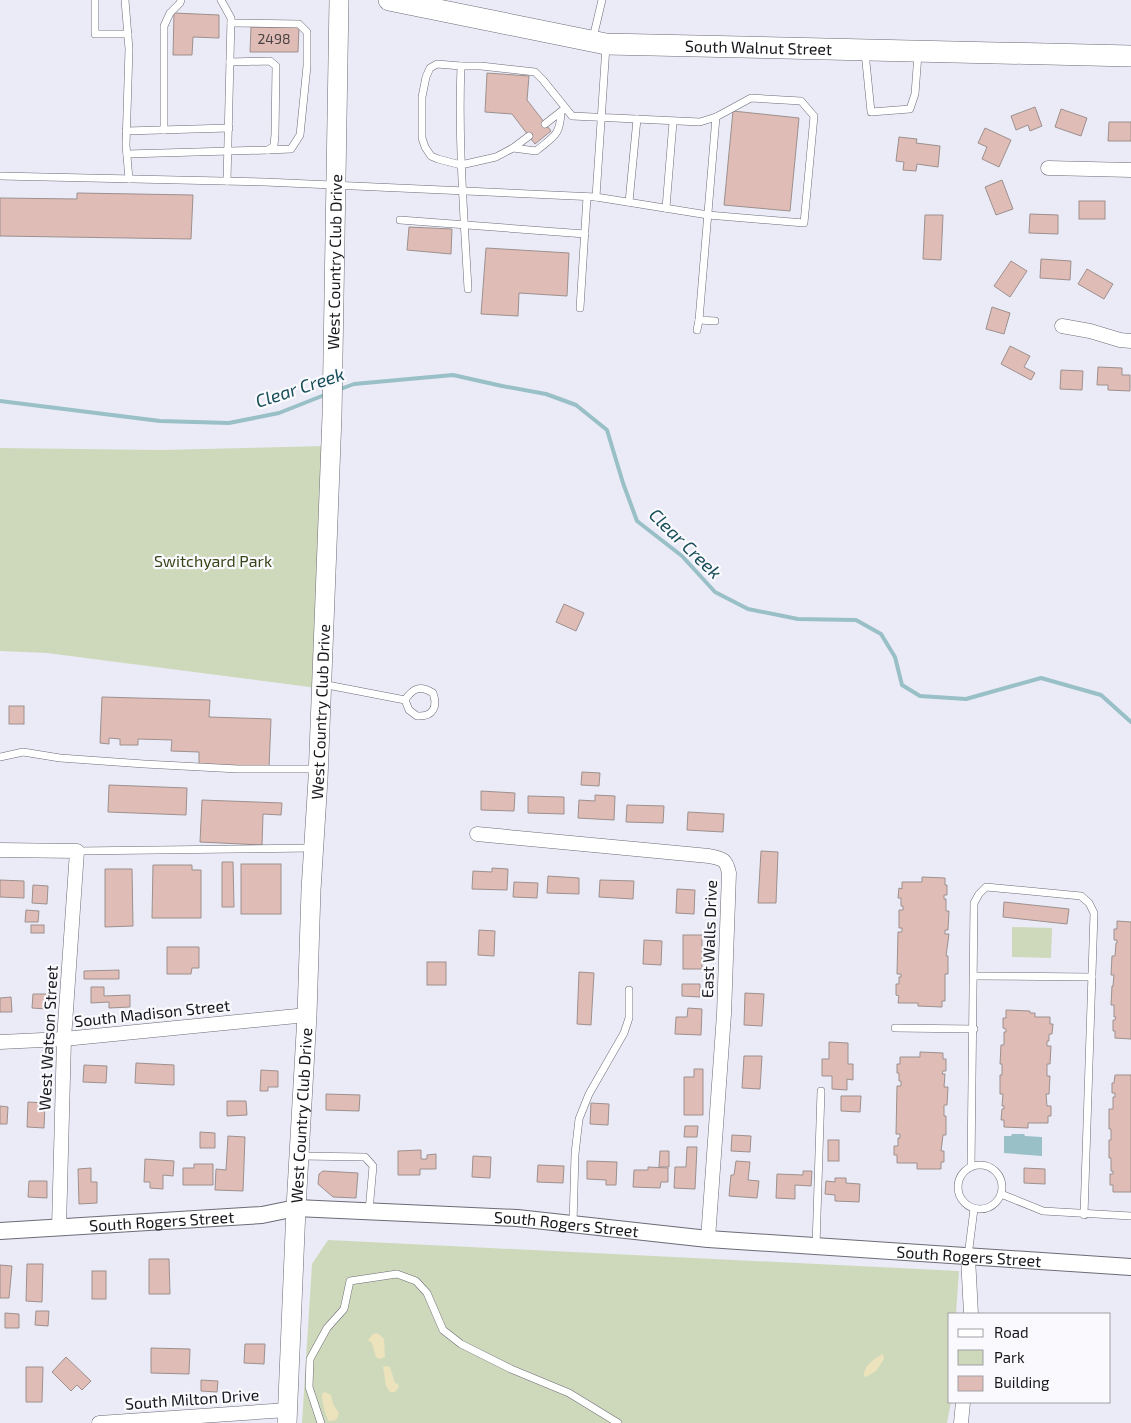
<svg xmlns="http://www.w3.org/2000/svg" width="1131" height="1423" font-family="'Exo 2',sans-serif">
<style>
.green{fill:#ced9bb}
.sand{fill:#ece3bd}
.water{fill:#99bfc7}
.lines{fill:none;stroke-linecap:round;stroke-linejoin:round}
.stream{stroke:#99bfc7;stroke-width:4}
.building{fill:#dfbcb6;stroke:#9d908e}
.service-casing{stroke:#6b6b76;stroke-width:8}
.minor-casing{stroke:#6b6b76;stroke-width:15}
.tertiary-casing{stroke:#6b6b76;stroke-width:18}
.secondary-casing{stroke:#6b6b76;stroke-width:20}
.primary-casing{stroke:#6b6b76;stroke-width:22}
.service{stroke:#fff;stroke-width:7}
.minor{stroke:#fff;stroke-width:14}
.tertiary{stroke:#fff;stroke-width:16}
.secondary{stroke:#fff;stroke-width:19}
.primary{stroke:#fff;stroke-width:21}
.labels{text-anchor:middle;stroke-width:4.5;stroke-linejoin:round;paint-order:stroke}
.number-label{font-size:14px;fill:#494142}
.street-label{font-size:16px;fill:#17181c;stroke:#f9f9fe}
.park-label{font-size:16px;fill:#374415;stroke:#f9f9fe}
.water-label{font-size:18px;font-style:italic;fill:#174d57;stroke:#f9f9fe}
</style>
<rect width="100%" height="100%" fill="#eaebf7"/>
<g class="green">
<path d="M326,446L325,689L47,653L0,651V448L161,450Z"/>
<path d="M1012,927L1052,928L1051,958L1012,957Z"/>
<path d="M328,1240L959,1271L956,1314H950L951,1402L947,1423H302L312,1264Z"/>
</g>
<g class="sand">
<path d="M376,1333L379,1334L384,1339L385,1357L380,1359L376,1357L372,1343L368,1340L373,1334Z"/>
<path d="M883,1354L884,1359L876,1371L866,1377L864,1376C863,1366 875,1358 883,1354Z"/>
<path d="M385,1366L390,1367L395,1383L398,1384L399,1387L395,1392H390L386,1386L383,1367Z"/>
<path d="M325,1392L331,1395L333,1404L339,1413L336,1420L329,1421C325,1414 322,1402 322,1394Z"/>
</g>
<path class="water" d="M1012,1134H1024L1025,1136L1042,1137V1156L1004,1153V1136H1011Z"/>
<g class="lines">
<g class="stream">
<path d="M338,390L354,384L453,375L502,386L546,394L576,405L607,430L623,483L637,521L682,556L715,592L748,609L798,619L856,620L881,634L895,657L902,685L920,696L966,699L1041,678L1101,695L1131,722"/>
<path d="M0,401L160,421L229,423L279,413L327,394"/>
</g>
</g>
<g class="building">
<path d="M174,13L219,15V38L193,37L192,55H173Z"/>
<path d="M251,27H299L298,52H250Z"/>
<path d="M487,73L529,76L527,100L551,131L535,144L512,114L485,112Z"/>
<path d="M1035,107L1042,126L1030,131L1028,125L1016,130L1011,116Z"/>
<path d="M1061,109L1087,118L1081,136L1055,127Z"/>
<path d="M733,111L799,118L790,211L724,205Z"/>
<path d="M1109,122H1131V141H1108Z"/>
<path d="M985,128L1011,140L999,167L982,159L987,147L978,143Z"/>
<path d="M899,137L917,139L916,143L940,146L938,167L917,164L916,171L903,170L904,162L896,161Z"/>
<path d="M1002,180L1013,209L996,215L985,187Z"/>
<path d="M77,193L193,195L191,239L0,236V198L77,199Z"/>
<rect x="1079" y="201" width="26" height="18"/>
<path d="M1030,214L1058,215V234L1029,233Z"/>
<path d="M925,215H943L941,260L923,259Z"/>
<path d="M409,227L452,229L451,254L407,250Z"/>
<path d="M486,248L569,253L567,296L519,293L518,316L481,314Z"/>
<path d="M1041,259L1071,261L1070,280L1040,278Z"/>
<path d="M1011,261L1027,271L1010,297L994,286Z"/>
<path d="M1087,269L1113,284L1104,299L1078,284Z"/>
<path d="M992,307L1010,313L1004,334L986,329Z"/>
<path d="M1010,346L1030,356L1024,367L1035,373L1031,380L1001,364Z"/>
<path d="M1098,367L1122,368V375H1130V391L1108,390V385H1097Z"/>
<path d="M1061,370L1083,371L1082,390L1060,389Z"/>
<path d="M564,604L584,613L576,631L556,622Z"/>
<path d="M102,697L210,700L209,717L271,719L269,768L199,765V752L171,751L172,740L138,739V745H120V739L109,738V744L100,743Z"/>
<rect x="9" y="706" width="15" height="18"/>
<path d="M582,772L600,773L599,786L581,785Z"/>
<path d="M109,785L187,788L186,815L108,812Z"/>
<path d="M481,791L515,793L514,811L481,810Z"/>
<path d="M595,795L615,796L614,820L578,818L579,800L595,801Z"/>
<path d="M528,796L564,797V814L528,813Z"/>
<path d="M202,800L282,803L281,815L263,814L262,845L200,842Z"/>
<path d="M627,805L664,806L663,823L626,822Z"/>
<path d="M688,812L724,814L723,832L687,830Z"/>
<path d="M761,851L778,852L776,903H758Z"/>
<path d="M222,862H233L234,907H222Z"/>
<rect x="241" y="864" width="40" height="50"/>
<path d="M153,865H192V870H201V918H152Z"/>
<path d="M492,868L508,869L507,890L472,889L473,871L492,872Z"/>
<path d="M105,869H132L133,926L105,927Z"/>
<path d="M548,876L579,878V894L547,893Z"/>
<path d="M922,877L945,878V885H947V895H944V899H946V911H949L948,930H945V934H949L946,956H948V974H945V1001H942V1007L918,1006V1003H898L899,996L896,995V984H899V977H901V974H897L898,932H902V928H899V910H903V906H901V898H898L899,888L902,889V882H922Z"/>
<path d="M0,880L24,881V898L0,897Z"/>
<path d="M600,880L634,881L633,899L599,897Z"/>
<path d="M514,882L538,883L537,898L513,897Z"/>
<path d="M33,885L48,886L47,904L32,903Z"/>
<path d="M677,889L695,890L694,914L676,913Z"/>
<path d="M1004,902L1069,909L1067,924L1003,917Z"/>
<path d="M26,910L39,911L38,922H25Z"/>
<path d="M1117,921L1131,922V1039L1115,1038V1031H1113V1020H1115L1116,1017H1114V1005H1111L1112,986H1113L1114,975H1111L1112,956H1115L1116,943H1117V940H1114V929H1117Z"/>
<rect x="31" y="925" width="13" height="8"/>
<path d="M479,930L495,931L494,956L478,955Z"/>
<rect x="683" y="935" width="19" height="34"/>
<path d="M644,940L662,941L661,965L643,964Z"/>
<path d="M167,947H199V968H192L191,974H167Z"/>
<rect x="427" y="962" width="19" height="23"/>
<path d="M119,970V979H84V971Z"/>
<path d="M579,972L594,973L591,1025L577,1024Z"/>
<path d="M682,984H700V997L682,996Z"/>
<path d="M91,987H104V996L130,995V1007L109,1008V1002L91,1003Z"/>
<path d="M745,993L764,994L762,1026L744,1025Z"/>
<path d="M33,994H47V1009L32,1008Z"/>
<path d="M11,997L12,1012H0V998Z"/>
<path d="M688,1008L702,1009L701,1035L675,1034L676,1017H687Z"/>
<path d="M1006,1010L1030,1011V1013H1035V1017H1050V1024H1053L1052,1034H1049V1041H1047V1046H1051L1050,1064H1047V1076H1050L1049,1094H1046L1047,1106H1051V1116H1048V1123H1028V1128L1004,1127V1120H1001L1002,1109H1004V1106H1002L1003,1094H1000V1075H1002V1064H1000L1001,1045H1004V1032H1006V1029L1003,1028V1018H1006Z"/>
<path d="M829,1042L848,1043V1064H853V1080L847,1079V1090L832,1089V1076H822V1059H829Z"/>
<path d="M920,1052L943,1053V1059H946V1071H943L942,1074H945L944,1087H948L947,1105H944V1116H946V1135H943L941,1151H944V1162H941V1169H917V1163H897V1155H894V1146H898V1138H900V1134H896L897,1086H901V1081H899V1073H897V1064H900V1057H920Z"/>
<path d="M744,1056H762L760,1089L742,1088Z"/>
<path d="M136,1063L174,1065V1085L135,1083Z"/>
<path d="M84,1065L107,1066L106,1083L83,1082Z"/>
<path d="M694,1069H703V1115H684V1077H694Z"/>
<path d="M261,1070L278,1071V1087H268V1091H260Z"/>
<path d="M1115,1075H1131V1192H1113V1185H1110V1174H1113V1171H1111V1158H1109V1140H1111V1129H1109V1109H1113V1097H1115V1093H1112V1083H1114Z"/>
<path d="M326,1094L360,1095L359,1111L326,1110Z"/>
<path d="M841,1096H861L860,1112L841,1111Z"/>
<path d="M227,1101H246L247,1115L227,1116Z"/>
<path d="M28,1102L45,1103L44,1128L27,1127Z"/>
<path d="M591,1103L609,1104L608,1125L590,1124Z"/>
<path d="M0,1106L8,1107L7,1124H0Z"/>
<path d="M685,1126H698L697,1137H684Z"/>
<path d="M200,1132L215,1133V1148H200Z"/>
<path d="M732,1135L751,1136L750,1152L731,1151Z"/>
<path d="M228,1136L245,1137L243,1191L215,1190L216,1169L226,1170Z"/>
<rect x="828" y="1140" width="11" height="21"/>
<path d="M687,1147H697L695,1189L674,1188L675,1167H686Z"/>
<path d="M421,1150V1159H427V1155L436,1154V1169H420V1175H398V1151Z"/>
<path d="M660,1151H669V1167H659Z"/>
<path d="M473,1156L491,1157L490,1178L472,1177Z"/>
<path d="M145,1159L174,1161L173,1176L163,1175V1189L150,1188V1182H144Z"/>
<path d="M587,1161L617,1162L616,1185H606V1180L587,1179Z"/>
<path d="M736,1161L750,1162L748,1180L759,1181L757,1198L729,1196L731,1175H734Z"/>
<path d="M194,1164H213V1185H183V1168H194Z"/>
<path d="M538,1165L564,1166L563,1183L537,1182Z"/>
<path d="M648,1167L668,1168V1182H661L660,1188L633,1187L634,1170H648Z"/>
<path d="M91,1168V1182H97V1203L79,1204L78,1169Z"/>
<path d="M1024,1168L1045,1169V1184L1024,1183Z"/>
<path d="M323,1171L358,1173L356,1198L333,1197L318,1184L319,1174Z"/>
<path d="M803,1171H812L811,1186L795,1185V1199L776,1198L777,1174L803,1175Z"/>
<path d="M835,1178H846V1183L860,1184L859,1202L835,1201V1195L825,1194L826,1181L835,1182Z"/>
<path d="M29,1181H47V1198L28,1197Z"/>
<path d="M149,1259H169L170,1294H149Z"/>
<path d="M27,1264H43L42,1302L26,1301Z"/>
<path d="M0,1265L12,1266L9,1298H0Z"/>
<rect x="92" y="1271" width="14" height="28"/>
<path d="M36,1311H49L48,1326L35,1325Z"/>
<path d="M5,1313L19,1314V1328H5Z"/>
<path d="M245,1344H265L264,1364L244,1363Z"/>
<path d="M151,1348L190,1349L189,1374L151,1373Z"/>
<path d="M66,1357L91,1381L82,1390L77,1385L71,1391L52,1372Z"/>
<path d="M26,1367H43L42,1402H26Z"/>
<path d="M201,1380L218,1381L217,1392L201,1391Z"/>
</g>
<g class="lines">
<defs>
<g id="service">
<path d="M95,0V34H128"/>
<path d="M125,0L129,49L126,145L129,179"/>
<path d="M221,0L231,18L227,181"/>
<path d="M231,23L299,24L307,32V66L300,135L291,149L268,150"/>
<path d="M593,38L602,0"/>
<path d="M865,52L871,112L910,109L915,94L918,54"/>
<path d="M461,66H481L535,72L543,80L572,116L700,122L716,117L751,98L801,101L814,116L804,223L708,215L596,197L606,46"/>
<path d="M545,124L563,110"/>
<path d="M164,130V26L170,13L180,3L181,0"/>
<path d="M126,131L229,128"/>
<path d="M513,148L536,151C554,136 560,136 561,112"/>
<path d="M127,154L268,150L274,146L275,134L276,66L270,61L230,62"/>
<path d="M0,176L265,182L596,197"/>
<path d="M629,202L637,119"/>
<path d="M666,208L673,122"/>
<path d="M400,220L585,234"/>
<path d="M468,289C464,215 458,141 461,66L437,64L430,68L426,77L422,97V138L425,147L431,156L438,159L461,165L496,157L513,148L529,136"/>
<path d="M580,308L587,197"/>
<path d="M715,321L699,320L716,117"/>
<path d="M697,330L699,320"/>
<path d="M322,684L405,700L409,710L417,716C433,717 438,707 433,693C420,685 413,688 405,700"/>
<path d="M0,757L23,752L60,758L144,764L238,769H318"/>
<path d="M77,851L313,848"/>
<path d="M974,976L1092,977"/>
<path d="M895,1028L974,1029"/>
<path d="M301,1156L365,1157L373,1166L369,1211"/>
<circle cx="980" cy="1187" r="22"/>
<path d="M971,1167L974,903L979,894L986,887L1081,896L1089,903L1094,913L1084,1215"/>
<path d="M1001,1194L1043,1211L1131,1216"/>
<path d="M573,1224L575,1154L579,1119L589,1094L624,1033L629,1018V990"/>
<path d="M816,1246L821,1091"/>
<path d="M968,1256L974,1209"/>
<path d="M321,1423L309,1387L310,1359L327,1328L344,1309L350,1281L397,1274L416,1281L427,1293L443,1330L461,1344L511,1369L569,1393L618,1423"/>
</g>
<g id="minor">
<path d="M1048,168L1131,170"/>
<path d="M1062,326L1090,331L1120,340L1131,341"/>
<path d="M477,834L709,856C723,859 726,859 729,873L724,1014L708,1239"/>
<path d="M0,850L77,851L64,1039L59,1227"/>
<path d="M0,1042L64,1039L307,1015"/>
<path d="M968,1257L971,1314"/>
<path d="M99,1423L287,1410"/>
<path d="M961,1423L963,1402"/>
</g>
<g id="tertiary">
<path id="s1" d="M0,1231L262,1215L296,1208L517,1218L708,1239L1131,1267"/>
</g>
<g id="secondary">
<path id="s2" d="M287,1423L296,1208L307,1015L311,890L318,779L332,416L339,0"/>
</g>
<g id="primary">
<path id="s3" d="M389,0L606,44L1131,56"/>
</g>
</defs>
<use href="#service" class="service-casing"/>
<use href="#minor" class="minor-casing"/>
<use href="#tertiary" class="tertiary-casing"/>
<use href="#secondary" class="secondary-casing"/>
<use href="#primary" class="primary-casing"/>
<use href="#service" class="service"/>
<use href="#minor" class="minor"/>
<use href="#tertiary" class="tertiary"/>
<use href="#secondary" class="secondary"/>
<use href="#primary" class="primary"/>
</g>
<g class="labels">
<g class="number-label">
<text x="274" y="44">2498</text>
</g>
<g class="street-label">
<text dy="6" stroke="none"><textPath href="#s3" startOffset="374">South Walnut Street</textPath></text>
<text dy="6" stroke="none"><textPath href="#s2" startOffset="1162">West Country Club Drive</textPath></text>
<text dy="6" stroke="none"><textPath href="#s2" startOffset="712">West Country Club Drive</textPath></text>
<text transform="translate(709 939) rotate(-88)" y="6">East Walls Drive</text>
<text transform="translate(152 1013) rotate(-6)" y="6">South Madison Street</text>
<text transform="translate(48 1038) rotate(-87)" y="6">West Watson Street</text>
<text dy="6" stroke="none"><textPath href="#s2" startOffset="308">West Country Club Drive</textPath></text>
<text dy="6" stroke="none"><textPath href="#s1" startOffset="162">South Rogers Street</textPath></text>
<text dy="6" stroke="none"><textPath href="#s1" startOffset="568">South Rogers Street</textPath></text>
<text dy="6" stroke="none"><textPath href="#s1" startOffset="972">South Rogers Street</textPath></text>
<text transform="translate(192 1399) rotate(-4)" y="6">South Milton Drive</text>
</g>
<g class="park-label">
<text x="213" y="567">Switchyard Park</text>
</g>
<g class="water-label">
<text transform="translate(300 388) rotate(-18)" y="6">Clear Creek</text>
<text transform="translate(685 544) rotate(44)" y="6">Clear Creek</text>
</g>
</g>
<rect x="948" y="1313" width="162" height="90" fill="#f9f9fe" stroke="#9f9fa4"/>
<rect x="958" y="1329" width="25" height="8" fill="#ffffff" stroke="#9f9fa4"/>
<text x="994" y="1338" font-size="15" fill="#17181c">Road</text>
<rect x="958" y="1350" width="25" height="15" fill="#ced9bb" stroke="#9f9fa4"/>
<text x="994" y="1363" font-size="15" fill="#17181c">Park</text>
<rect x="958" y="1376" width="25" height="15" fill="#dfbcb6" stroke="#9f9fa4"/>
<text x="994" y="1388" font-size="15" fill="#17181c">Building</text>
</svg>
